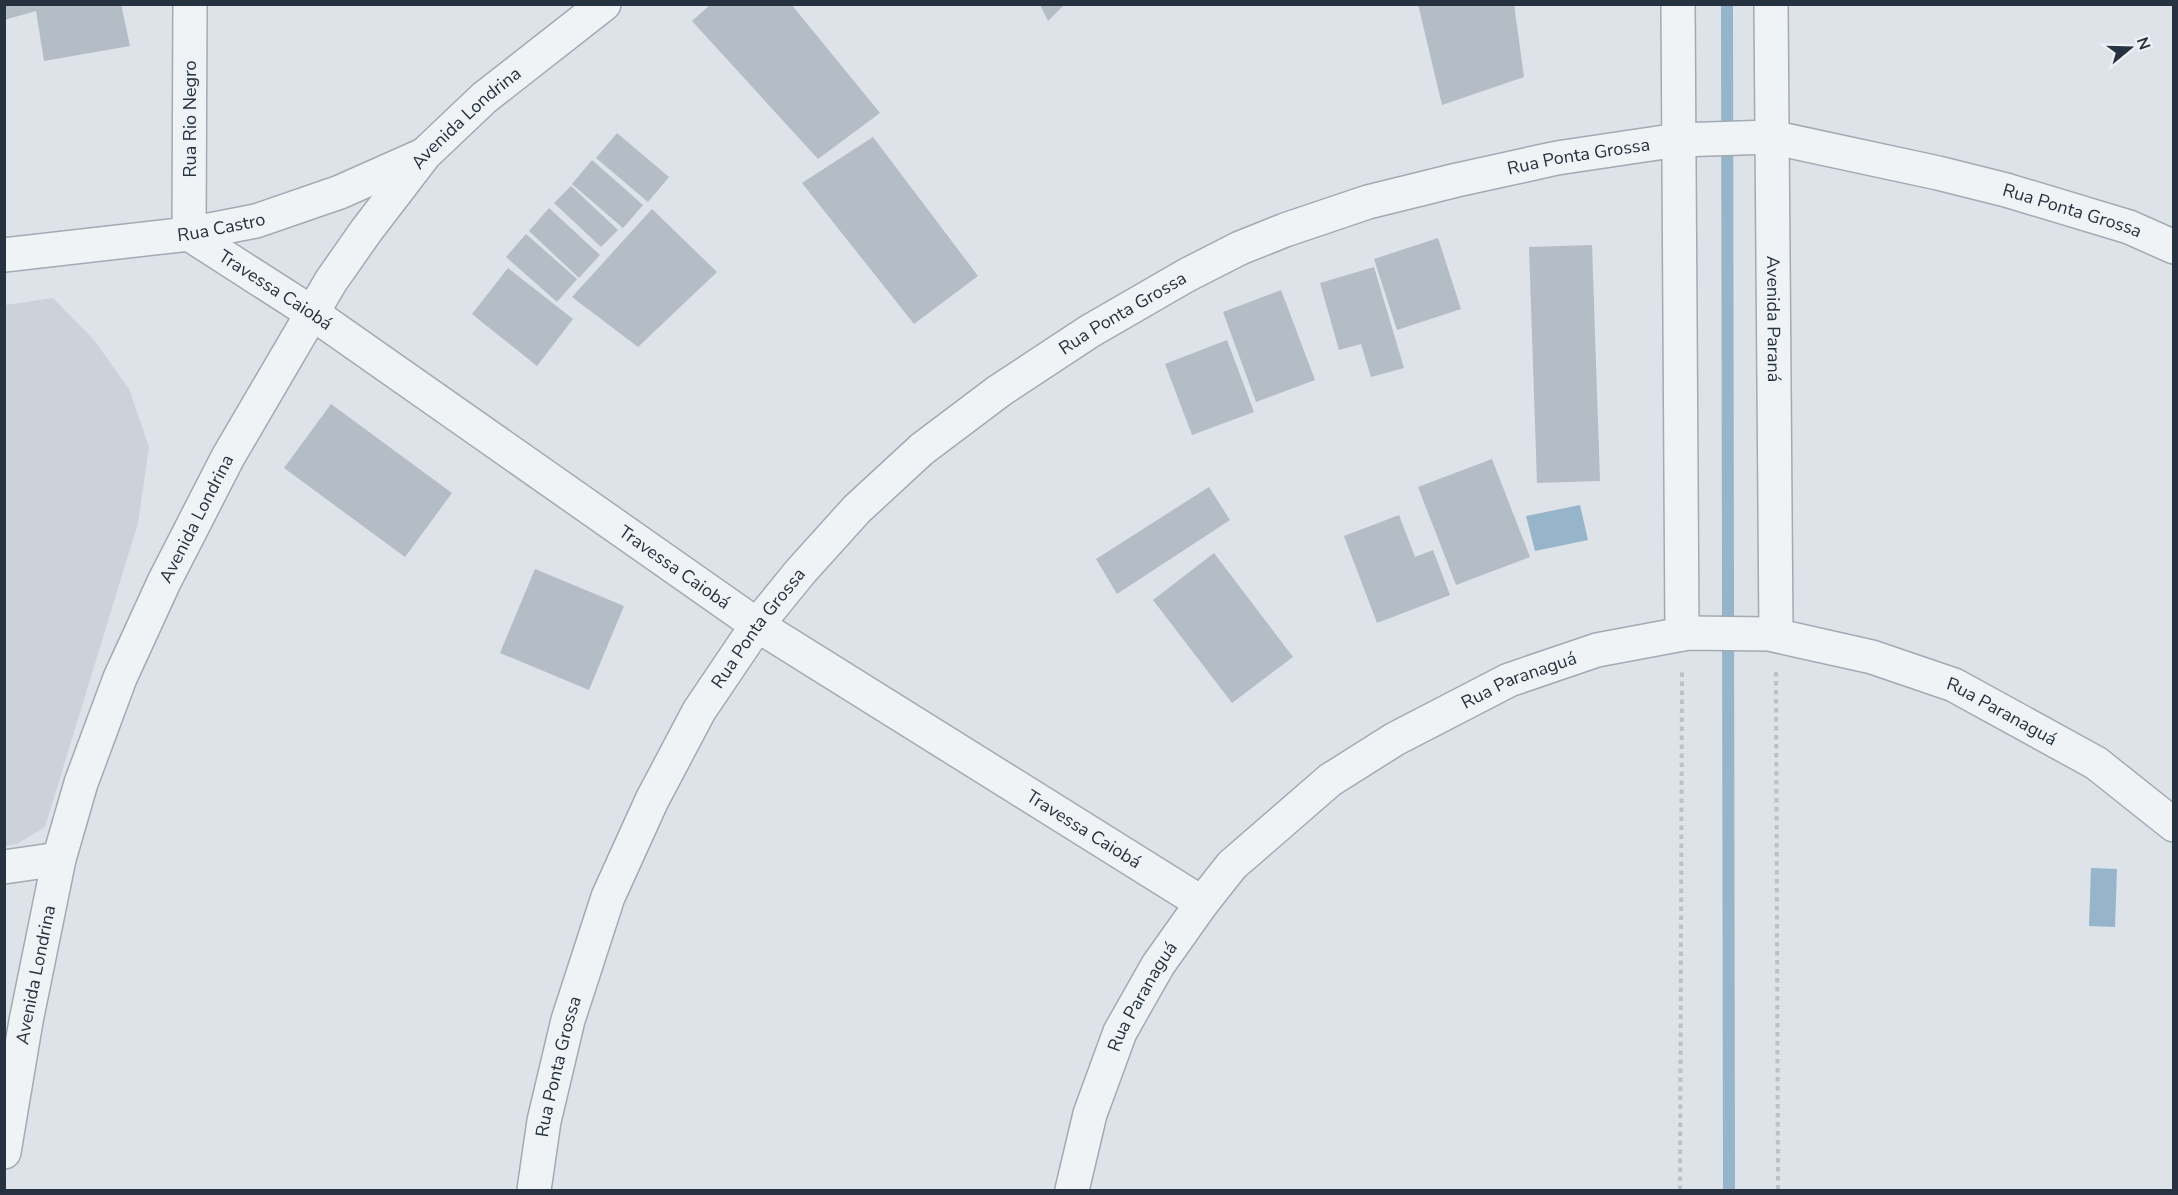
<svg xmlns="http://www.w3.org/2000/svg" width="2178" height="1195" font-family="'Nunito Sans',sans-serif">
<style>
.built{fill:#cbd2da}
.water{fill:#96b5ca}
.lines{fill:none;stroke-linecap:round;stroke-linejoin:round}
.stream{stroke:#96b5ca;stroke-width:12}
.building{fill:#b4bcc5}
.minor-casing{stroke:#a2aab2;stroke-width:36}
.path{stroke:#bbc1c6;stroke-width:4;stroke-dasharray:4.5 4.5;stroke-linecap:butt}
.minor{stroke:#f0f3f6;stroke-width:33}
.labels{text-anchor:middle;stroke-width:4.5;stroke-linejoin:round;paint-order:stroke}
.street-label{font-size:18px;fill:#26323f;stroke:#edf1f6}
</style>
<rect width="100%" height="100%" fill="#dde3e8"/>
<path class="built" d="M53,298L94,340L129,389L149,447L138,523L45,827L17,844L5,846V305Z"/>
<g class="water">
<path d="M1580,505L1588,540L1535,551L1526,516Z"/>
<path d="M2091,868L2117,869L2115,927L2089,926Z"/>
</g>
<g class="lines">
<path class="stream" d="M1727,4L1729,1190"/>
</g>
<g class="building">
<path d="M4,4H121L130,46L44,61L36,11L4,20Z"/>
<path d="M711,4H791L880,113L818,159L692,21Z"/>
<path d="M1418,4H1514L1524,77L1442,105Z"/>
<path d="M1040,5H1064L1048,21Z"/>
<path d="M617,133L669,177L648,202L596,158Z"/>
<path d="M873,137L978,276L914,324L802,183Z"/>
<path d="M592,160L643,205L623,228L572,184Z"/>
<path d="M571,186L618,230L601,247L554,203Z"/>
<path d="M549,208L600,255L579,278L529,231Z"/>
<path d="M652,209L717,272L638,347L572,297Z"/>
<path d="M526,234L577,279L557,302L506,257Z"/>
<path d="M1438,238L1461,309L1397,330L1374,259Z"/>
<path d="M1592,245L1600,481L1537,483L1529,247Z"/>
<path d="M1374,267L1404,368L1371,377L1361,344L1339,350L1320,283Z"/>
<path d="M508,268L573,319L537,366L472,314Z"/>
<path d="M1281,290L1315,380L1256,402L1223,312Z"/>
<path d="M1227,340L1254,412L1192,435L1165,364Z"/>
<path d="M331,404L452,493L405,557L284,468Z"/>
<path d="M1492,459L1530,557L1456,585L1418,487Z"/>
<path d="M1209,487L1230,520L1117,594L1096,559Z"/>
<path d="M1399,515L1415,557L1433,550L1450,595L1377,623L1344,536Z"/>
<path d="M1214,553L1293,657L1232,703L1153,600Z"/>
<path d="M535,569L624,606L589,690L500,653Z"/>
</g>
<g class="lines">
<defs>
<g id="minor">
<path id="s1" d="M190,4L189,234L312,313L757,625L1202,903"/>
<path d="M1678,4L1682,634"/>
<path id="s2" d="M1771,4L1776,635"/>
<path id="s3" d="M4,255L189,234L256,221L340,192L421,156"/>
<path d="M4,867L59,859"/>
<path id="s4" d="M4,1152L26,1021L59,859L81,783L120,678L164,582L228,457L331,281L366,231L425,154L484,98L604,4"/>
<path id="s5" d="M534,1190L544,1121L568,1020L608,897L652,800L699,711L757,625L801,571L857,509L922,449L999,391L1090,331L1187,275L1240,248L1285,230L1368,202L1457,180L1557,158L1678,140L1771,137L1938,173L2006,190L2129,227L2174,247"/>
<path id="s6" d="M1072,1190L1090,1114L1120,1032L1158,965L1202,903L1232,865L1330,780L1395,739L1509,680L1597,650L1688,633L1769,634L1872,657L1954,685L2096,763L2174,825"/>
</g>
</defs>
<use href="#minor" class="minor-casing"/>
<g class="path">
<path d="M1776,672L1778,1190"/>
<path d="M1680,1190L1682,671"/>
</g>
<use href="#minor" class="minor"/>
</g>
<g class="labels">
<g class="street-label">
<text transform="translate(190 119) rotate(-90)" y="6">Rua Rio Negro</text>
<text dy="6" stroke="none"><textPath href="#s4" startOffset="1152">Avenida Londrina</textPath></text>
<text dy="6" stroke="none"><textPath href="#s5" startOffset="1584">Rua Ponta Grossa</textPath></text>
<text dy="6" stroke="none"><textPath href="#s5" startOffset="2088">Rua Ponta Grossa</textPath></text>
<text dy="6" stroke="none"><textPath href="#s3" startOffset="219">Rua Castro</textPath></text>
<text dy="6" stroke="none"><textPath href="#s1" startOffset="333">Travessa Caiobá</textPath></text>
<text dy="6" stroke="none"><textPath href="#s5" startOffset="1098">Rua Ponta Grossa</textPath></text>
<text dy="6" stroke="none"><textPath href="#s2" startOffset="315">Avenida Paraná</textPath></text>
<text dy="6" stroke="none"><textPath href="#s4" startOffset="666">Avenida Londrina</textPath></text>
<text dy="6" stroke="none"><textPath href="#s1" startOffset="819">Travessa Caiobá</textPath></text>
<text dy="6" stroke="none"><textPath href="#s5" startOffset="612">Rua Ponta Grossa</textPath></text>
<text dy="6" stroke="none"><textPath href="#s6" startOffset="711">Rua Paranaguá</textPath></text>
<text dy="6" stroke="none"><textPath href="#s6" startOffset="1215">Rua Paranaguá</textPath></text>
<text dy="6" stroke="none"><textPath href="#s1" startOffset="1305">Travessa Caiobá</textPath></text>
<text dy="6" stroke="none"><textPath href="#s4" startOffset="180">Avenida Londrina</textPath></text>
<text dy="6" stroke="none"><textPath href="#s6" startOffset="207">Rua Paranaguá</textPath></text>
<text dy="6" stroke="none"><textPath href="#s5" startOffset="126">Rua Ponta Grossa</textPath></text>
</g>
</g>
<rect width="2178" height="1195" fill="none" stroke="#26323f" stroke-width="12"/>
<g transform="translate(2130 48) rotate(71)" stroke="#edf1f6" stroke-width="4.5" paint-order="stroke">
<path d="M0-4.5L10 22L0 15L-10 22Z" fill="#26323f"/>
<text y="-9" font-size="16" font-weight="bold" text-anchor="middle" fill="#26323f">N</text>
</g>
</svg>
